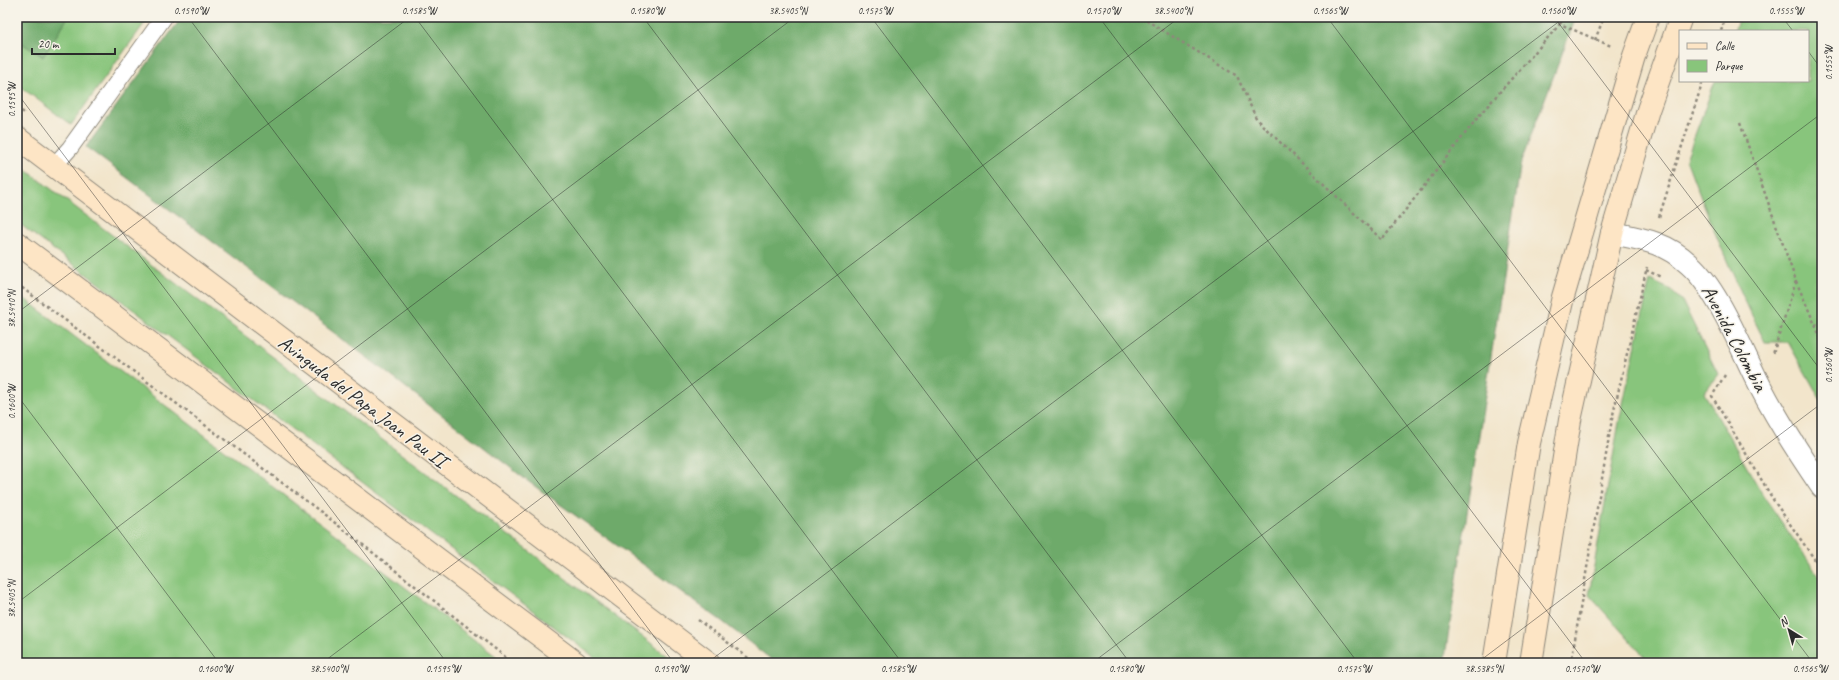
<svg xmlns="http://www.w3.org/2000/svg" width="1839" height="680" font-family="Caveat,sans-serif">
<style>
.green{fill:#88c57b;stroke:#5a7853}
.forest{fill:#6eaa6b;stroke:#4c6a4b}
.lines{fill:none;stroke-linecap:round;stroke-linejoin:round}
.service-casing{stroke:#8e887b;stroke-width:18}
.minor-casing{stroke:#8e887b;stroke-width:24}
.secondary-casing{stroke:#8e887b;stroke-width:24}
.path{stroke:#8e887b;stroke-width:2.5;stroke-dasharray:3 3;stroke-linecap:butt}
.service{stroke:#fff;stroke-width:16}
.minor{stroke:#fff;stroke-width:22}
.secondary{stroke:#fde5c5;stroke-width:22}
.ticks{fill:none;stroke:#2b2b2b;stroke-width:1;stroke-opacity:0.45}
.labels{text-anchor:middle;stroke-width:3;stroke-linejoin:round;paint-order:stroke}
.street-label{font-size:20px;fill:#2b2b2b;stroke:#f7f3e8}
.neatline{fill:none;stroke:#2b2b2b;stroke-width:1.5}
.ticks-label{font-size:10px;text-anchor:middle;fill:#2b2b2b}
</style>
<rect width="100%" height="100%" fill="#f7f3e8"/>
<filter id="ink" filterUnits="userSpaceOnUse"><feTurbulence type="fractalNoise" baseFrequency=".025" numOctaves="2"/><feDisplacementMap in="SourceGraphic" scale="8" xChannelSelector="R" yChannelSelector="G"/><feConvolveMatrix kernelMatrix="1 2 1 2 8 2 1 2 1" color-interpolation-filters="sRGB"/></filter>
<filter id="wash" filterUnits="userSpaceOnUse"><feTurbulence type="fractalNoise" baseFrequency=".012" numOctaves="4" result="noise"/><feDisplacementMap in="SourceGraphic" scale="16" xChannelSelector="R" yChannelSelector="G"/><feGaussianBlur stdDeviation="0.9" result="paint"/><feColorMatrix in="noise" values="0 0 0 0 0 0 0 0 0 0 0 0 0 0 0 0 0 1.4 0 .05"/><feComposite in="paint" operator="in"/></filter>
<g filter="url(#wash)">
<rect width="100%" height="100%" fill="#f2e5cb"/>
<g class="green">
<path d="M17,17H149L71,125L17,84Z"/>
<path d="M1739,17H1822V402L1788,342H1765C1735,282 1709,221 1686,159L1715,81H1808V31H1734Z"/>
<path d="M17,163L677,663H602L17,222Z"/>
<path d="M1650,280L1669,289L1682,301L1718,374L1704,393L1763,495L1822,581V663H1650L1589,595L1619,422Z"/>
<path d="M17,293L505,663H17Z"/>
</g>
<g class="forest">
<path d="M17,17H68L43,57L17,40Z"/>
<path d="M182,17H1576L1521,162L1444,663H776L723,622L529,482L365,356L86,147Z"/>
</g>
</g>
<g filter="url(#ink)">
<g class="lines">
<defs>
<path id="service" d="M54,166L70,148L164,17"/>
<path id="minor" d="M1612,233C1642,239 1665,242 1689,264C1718,289 1742,351 1760,386C1778,421 1800,455 1822,487"/>
<g id="secondary">
<path d="M17,138L709,663"/>
<path d="M17,243L576,663"/>
<path d="M1494,663L1529,443L1563,297L1634,56L1648,17"/>
<path d="M1531,663L1570,420L1612,233L1648,110L1681,17"/>
</g>
</defs>
<use href="#service" class="service-casing"/>
<use href="#minor" class="minor-casing"/>
<use href="#secondary" class="secondary-casing"/>
<g class="path">
<path d="M1141,17L1237,76L1257,120L1382,240L1482,112L1560,24L1611,46"/>
<path d="M1559,17L1560,24"/>
<path d="M1560,24L1564,17"/>
<path d="M1721,31L1726,17"/>
<path d="M1595,40L1604,17"/>
<path d="M17,107L24,113"/>
<path d="M1740,123L1796,281L1773,354"/>
<path d="M1659,217L1703,81"/>
<path d="M1646,270L1661,277"/>
<path d="M1796,281L1822,341"/>
<path d="M17,284L325,515L513,663"/>
<path d="M1815,325L1822,323"/>
<path d="M1725,375L1712,396L1774,501L1822,570"/>
<path d="M698,620L755,663"/>
<path d="M1571,663L1612,419L1647,267"/>
</g>
<use href="#service" class="service"/>
<use href="#minor" class="minor"/>
<use href="#secondary" class="secondary"/>
</g>
</g>
<path class="ticks" d="M188,17L674,663M415,17L902,663M643,17L1130,663M871,17L1358,663M1099,17L1586,663M1327,17L1813,663M1554,17L1822,372M1782,17L1793,31M17,23L25,17M1808,51L1822,70M17,93L447,663M17,313L410,17M17,395L219,663M17,603L795,17M322,663L1180,17M707,663L1565,17M1092,663L1822,113M1477,663L1822,403"/>
<g class="labels">
<g class="street-label">
<text transform="translate(1735 338) rotate(62)" y="7">Avenida Colombia</text>
<text transform="translate(363 401) rotate(37)" y="7">Avinguda del Papa Joan Pau II</text>
</g>
</g>
<rect width="1839" height="680" fill="none" stroke="#f7f3e8" stroke-width="44"/>
<rect x="1679" y="30" width="130" height="52" fill="#f7f3e8" stroke="#a5a39c"/>
<rect x="1687" y="43" width="20" height="6" fill="#fde5c5" stroke="#a5a39c"/>
<text x="1715" y="50" font-size="12" fill="#2b2b2b">Calle</text>
<rect x="1687" y="60" width="20" height="12" fill="#88c57b" stroke="#a5a39c"/>
<text x="1715" y="70" font-size="12" fill="#2b2b2b">Parque</text>
<g transform="translate(1789 630) rotate(323)" stroke="#f7f3e8" stroke-width="3" paint-order="stroke">
<path d="M0-3L7 15L0 10L-7 15Z" fill="#2b2b2b"/>
<text y="-6" font-size="11" font-weight="bold" text-anchor="middle" fill="#2b2b2b">N</text>
</g>
<path d="M32 48v6h83v-6" fill="none" stroke="#2b2b2b" stroke-width="2"/>
<text x="38" y="48" font-size="12" fill="#2b2b2b" stroke="#f7f3e8" stroke-width="3" paint-order="stroke">20 m</text>
<rect x="22" y="22" width="1795" height="636" class="neatline"/>
<g class="ticks-label">
<text x="191" y="14">0.1590°W</text>
<text x="419" y="14">0.1585°W</text>
<text x="647" y="14">0.1580°W</text>
<text x="788" y="14">38.5405°N</text>
<text x="875" y="14">0.1575°W</text>
<text x="1103" y="14">0.1570°W</text>
<text x="1173" y="14">38.5400°N</text>
<text x="1330" y="14">0.1565°W</text>
<text x="1558" y="14">0.1560°W</text>
<text x="1786" y="14">0.1555°W</text>
<text transform="translate(1828 63) rotate(-90)" y="4">0.1555°W</text>
<text transform="translate(11 100) rotate(-90)" y="4">0.1595°W</text>
<text transform="translate(11 309) rotate(-90)" y="4">38.5410°N</text>
<text transform="translate(1828 366) rotate(-90)" y="4">0.1560°W</text>
<text transform="translate(11 402) rotate(-90)" y="4">0.1600°W</text>
<text transform="translate(11 599) rotate(-90)" y="4">38.5405°N</text>
<text x="215" y="672">0.1600°W</text>
<text x="329" y="672">38.5400°N</text>
<text x="443" y="672">0.1595°W</text>
<text x="671" y="672">0.1590°W</text>
<text x="898" y="672">0.1585°W</text>
<text x="1126" y="672">0.1580°W</text>
<text x="1354" y="672">0.1575°W</text>
<text x="1484" y="672">38.5385°N</text>
<text x="1582" y="672">0.1570°W</text>
<text x="1810" y="672">0.1565°W</text>
</g>
</svg>
